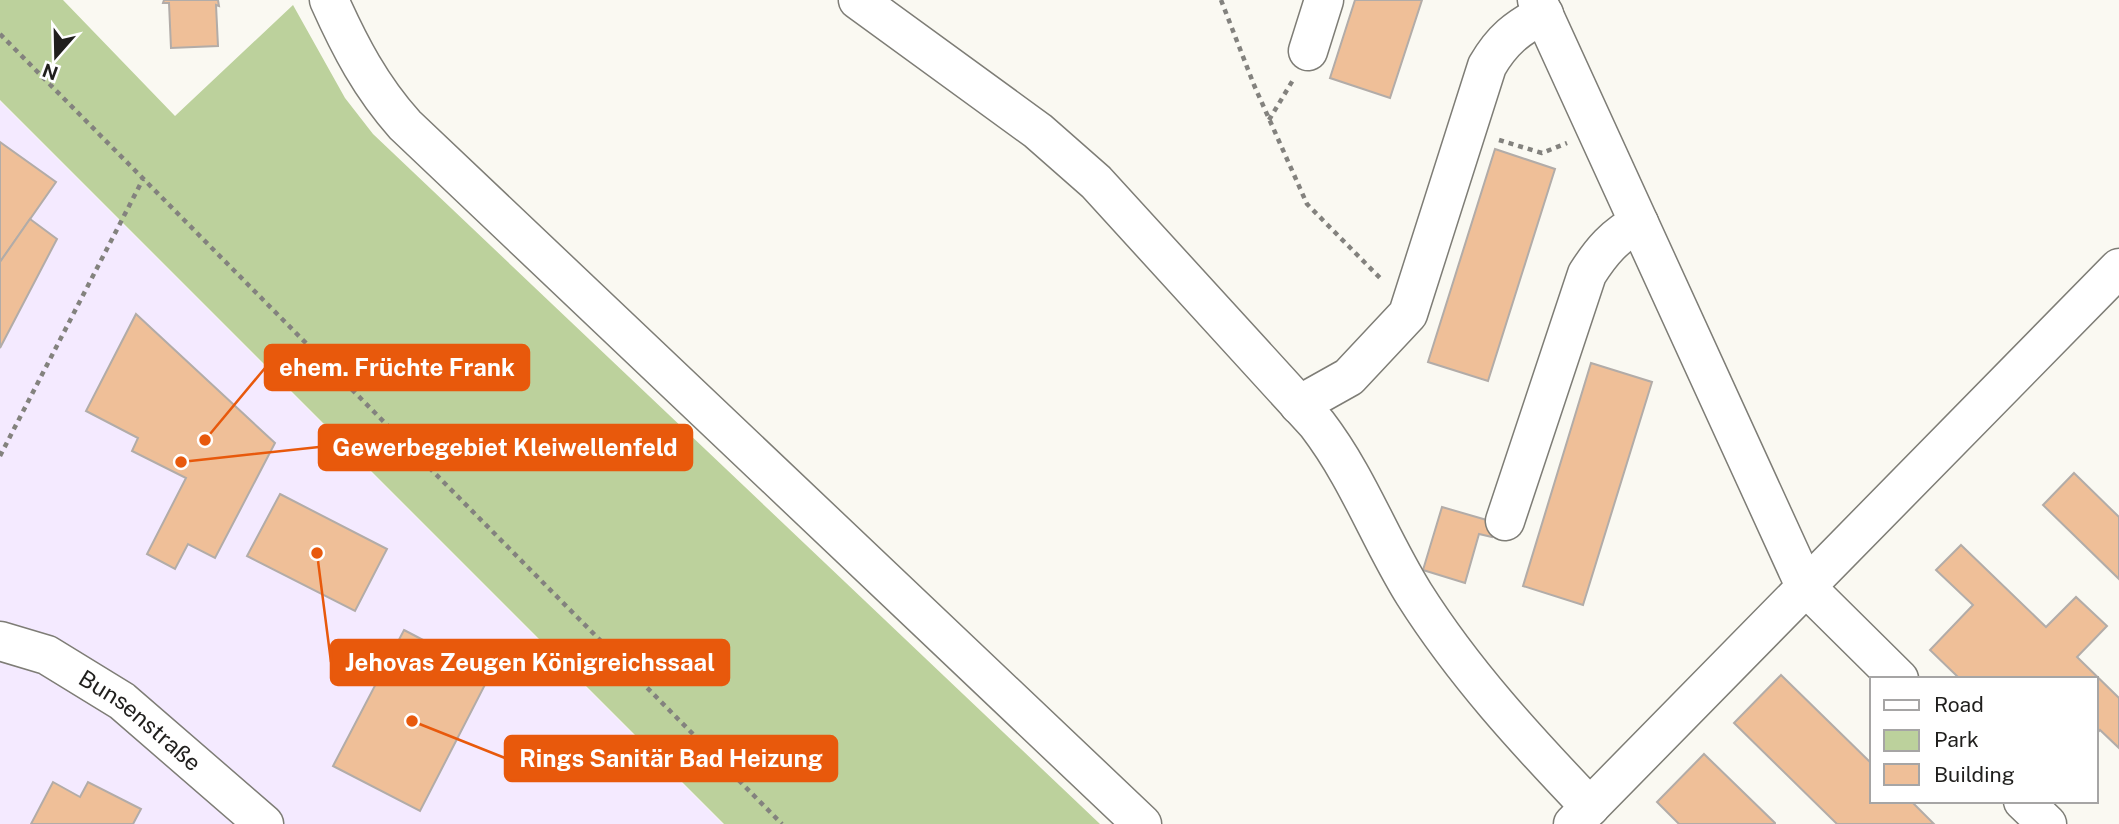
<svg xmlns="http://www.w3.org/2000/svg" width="2119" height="824" font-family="'Public Sans',sans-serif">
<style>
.industrial{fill:#f4eaff}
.green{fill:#bcd19c}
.building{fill:#efbf98;stroke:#b2aca8;stroke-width:2}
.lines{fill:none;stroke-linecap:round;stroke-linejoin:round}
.minor-casing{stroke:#7e7d76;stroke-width:41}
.path{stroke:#83827e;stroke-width:4.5;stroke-dasharray:5 5;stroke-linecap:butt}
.minor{stroke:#fff;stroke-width:38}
.labels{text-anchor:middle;stroke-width:5;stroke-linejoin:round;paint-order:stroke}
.street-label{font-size:23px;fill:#201f1d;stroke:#fff}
.leader{fill:none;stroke:#e8590c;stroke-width:2.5}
.callout-dot{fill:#e8590c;stroke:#fff;stroke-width:2.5}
.callout{fill:#e8590c;stroke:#e8590c;stroke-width:2.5}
.callout-label{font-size:24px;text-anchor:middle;font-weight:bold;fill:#fff}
</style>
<rect width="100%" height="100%" fill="#faf9f2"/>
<path class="industrial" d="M0,101L723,824H0Z"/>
<path class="green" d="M0,0H63L175,116L293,5L345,98L373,134L1100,824H724L0,100Z"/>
<g class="building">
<path d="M164,0H218L219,6L216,5L218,46L171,48L169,3H163Z"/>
<path d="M1355,0H1422L1390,98L1330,78Z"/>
<path d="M0,142L56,182L0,262Z"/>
<path d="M1495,149L1555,169L1488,381L1428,362Z"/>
<path d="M30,219L57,239L0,348V262Z"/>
<path d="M136,314L275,443L215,558L188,544L175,569L147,554L186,478L132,451L138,438L86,411Z"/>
<path d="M1591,363L1652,382L1583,605L1523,586Z"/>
<path d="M2074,473L2119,517V579L2043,505Z"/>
<path d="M280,494L387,549L355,611L247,556Z"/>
<path d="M1442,507L1497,523L1492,537L1479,534L1465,583L1423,570Z"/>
<path d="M1961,545L2046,627L2076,597L2107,626L2077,657L2119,698V748L2100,730L2096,734V679H1960L1930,650L1973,605L1936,570Z"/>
<path d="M404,630L490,675L420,811L333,766Z"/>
<path d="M1781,675L1872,764V801H1911L1934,824H1837L1734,723Z"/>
<path d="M1704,754L1775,823V824H1679L1657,802Z"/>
<path d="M53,782L80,797L88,782L141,809L133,824H31Z"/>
</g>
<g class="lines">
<defs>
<g id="minor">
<path d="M329,0C350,47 371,87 405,125L1142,824"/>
<path d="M858,0L1038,131L1096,182L1317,424C1359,479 1379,538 1414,594C1464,673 1526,740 1590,807"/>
<path d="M1537,0L1805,586L1899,679"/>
<path d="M1308,51L1324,0"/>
<path d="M1299,405L1349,377L1408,314L1487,66C1502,40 1517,28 1544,14"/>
<path d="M1505,521L1587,274C1601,252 1615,235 1639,223"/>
<path id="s1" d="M0,641L47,655L122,701L264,824"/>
<path d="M2023,801L2047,824"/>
<path d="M1573,824L2119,268"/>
</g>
</defs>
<use href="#minor" class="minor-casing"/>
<g class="path">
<path d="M1221,0L1254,85L1307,204L1382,280"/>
<path d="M0,34L782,824"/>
<path d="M1269,120L1293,80"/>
<path d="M1499,140L1542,153L1567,143"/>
<path d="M0,456L143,179"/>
</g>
<use href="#minor" class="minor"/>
</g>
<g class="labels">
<g class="street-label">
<text dy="8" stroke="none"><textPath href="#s1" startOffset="163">Bunsenstraße</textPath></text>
</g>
</g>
<path class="leader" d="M205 440L265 368M181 462L319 447M317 553L331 662M412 721L505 758"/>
<g class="callout-dot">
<circle cx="205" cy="440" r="7"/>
<circle cx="181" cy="462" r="7"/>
<circle cx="317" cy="553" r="7"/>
<circle cx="412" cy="721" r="7"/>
</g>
<g class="callout">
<rect x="265" y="345" width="264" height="45" rx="7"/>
<rect x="319" y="425" width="373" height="45" rx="7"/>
<rect x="331" y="640" width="398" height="45" rx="7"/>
<rect x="505" y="736" width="332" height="45" rx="7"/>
</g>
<g class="callout-label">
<text x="397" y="376">ehem. Früchte Frank</text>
<text x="505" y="456">Gewerbegebiet Kleiwellenfeld</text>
<text x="530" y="671">Jehovas Zeugen Königreichssaal</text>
<text x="671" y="767">Rings Sanitär Bad Heizung</text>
</g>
<rect x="1870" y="677" width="228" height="126" fill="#ffffff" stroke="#a6a5a5" stroke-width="2"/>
<rect x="1884" y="700" width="35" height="10" fill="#ffffff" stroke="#a6a5a5" stroke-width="2"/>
<text x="1934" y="712" font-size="21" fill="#201f1d">Road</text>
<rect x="1884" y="730" width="35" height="21" fill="#bcd19c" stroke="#a6a5a5" stroke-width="2"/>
<text x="1934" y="747" font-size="21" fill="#201f1d">Park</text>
<rect x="1884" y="764" width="35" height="21" fill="#efbf98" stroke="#a6a5a5" stroke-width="2"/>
<text x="1934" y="782" font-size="21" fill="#201f1d">Building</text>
<g transform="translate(56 56) rotate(200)" stroke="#ffffff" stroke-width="5" paint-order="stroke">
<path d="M0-5L12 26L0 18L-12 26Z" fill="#201f1d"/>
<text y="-10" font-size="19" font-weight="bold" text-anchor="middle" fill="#201f1d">N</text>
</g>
</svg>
